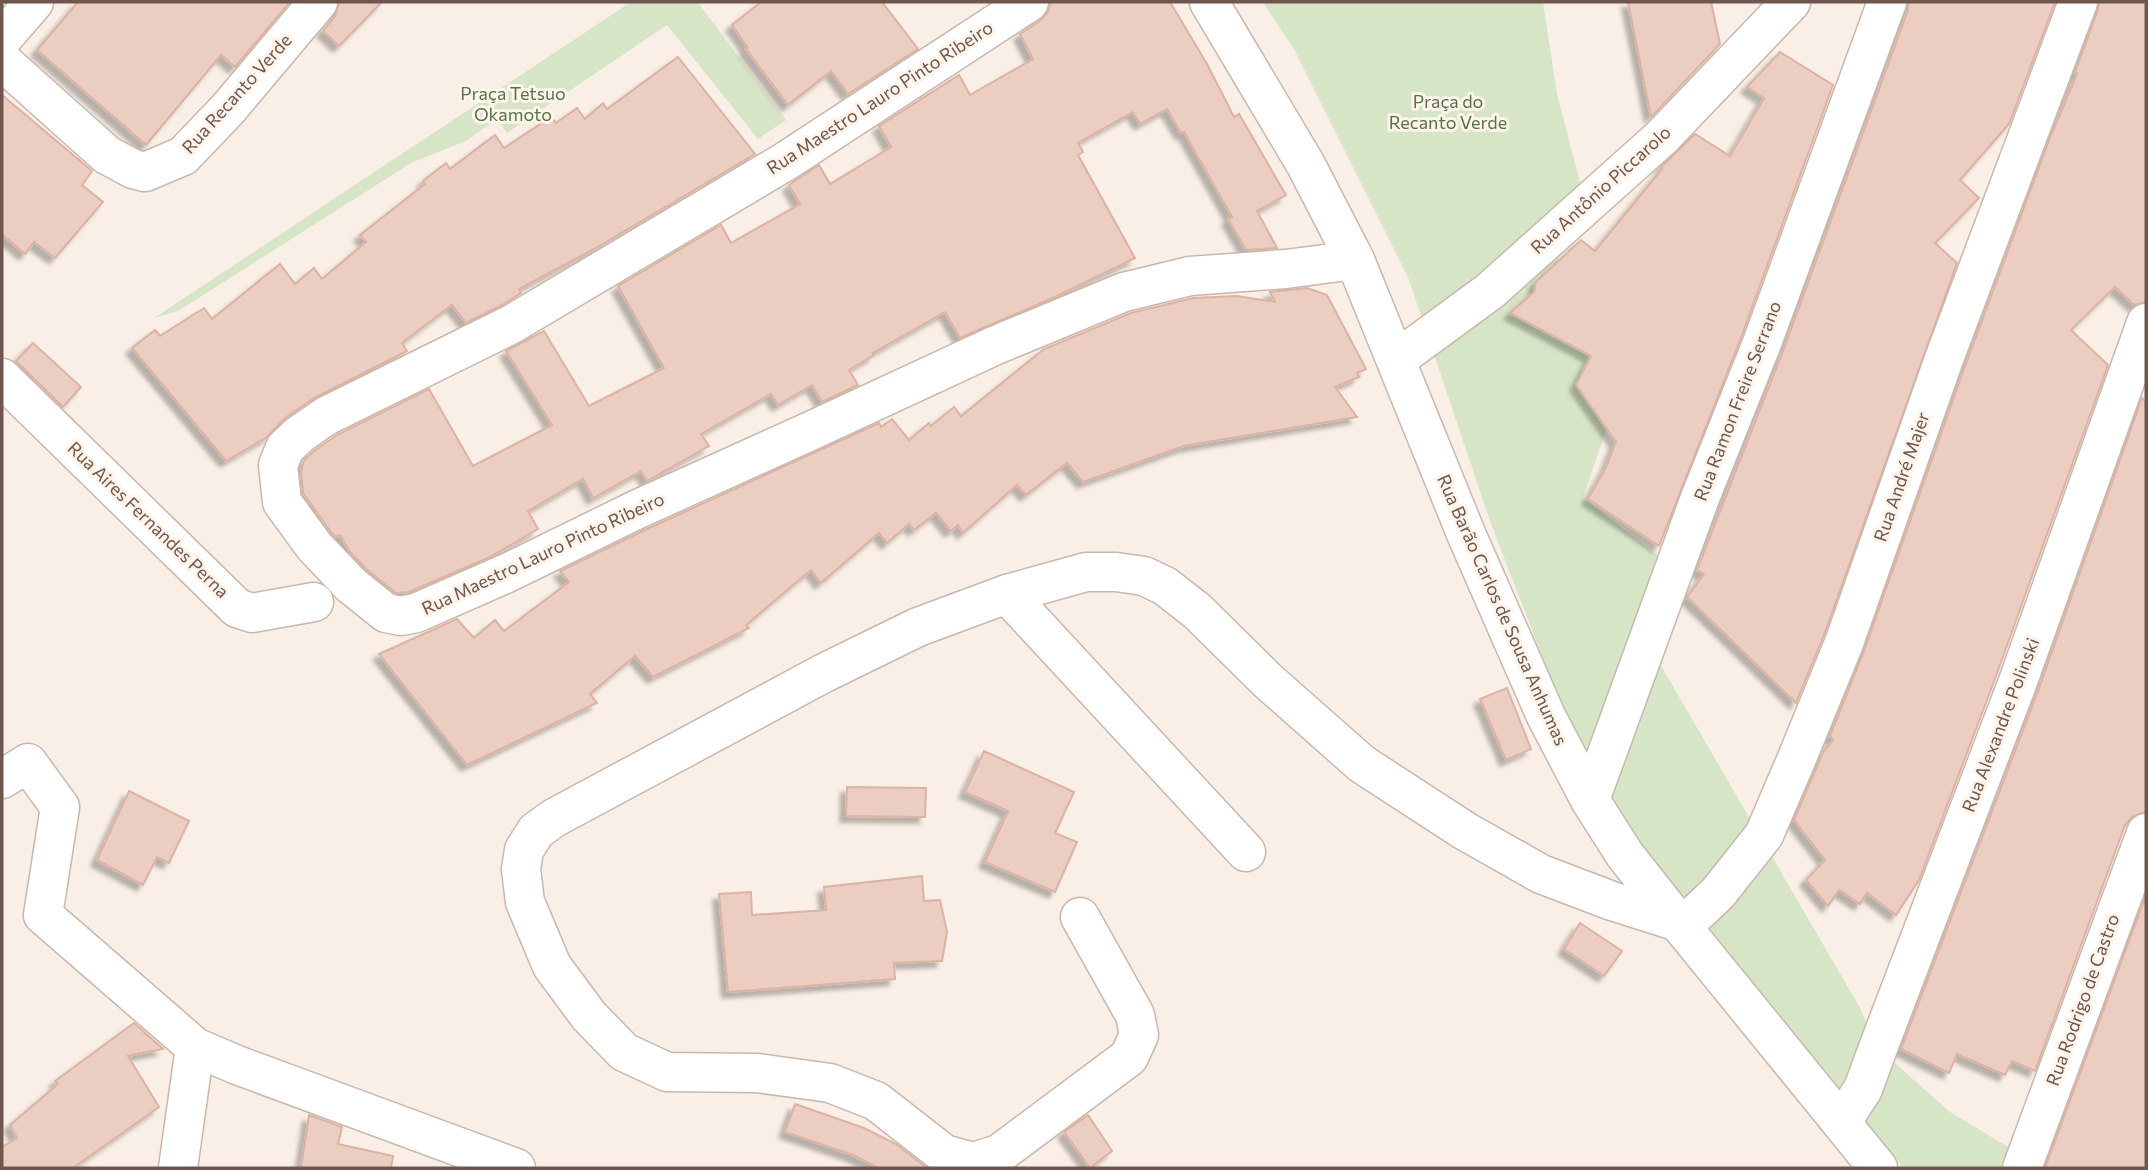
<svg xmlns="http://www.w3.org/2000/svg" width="2148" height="1170" font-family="Commissioner,sans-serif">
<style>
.green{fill:#d6e5c6}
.building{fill:#ebcdc1;stroke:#dcb2a3;stroke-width:2;filter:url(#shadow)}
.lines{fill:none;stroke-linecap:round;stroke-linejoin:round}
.minor-casing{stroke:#c9b7ad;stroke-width:41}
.minor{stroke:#fff;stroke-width:38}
.labels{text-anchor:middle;stroke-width:6;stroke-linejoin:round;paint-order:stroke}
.street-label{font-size:18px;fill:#6f564e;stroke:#fdf4eb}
.park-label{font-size:18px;fill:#597347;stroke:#fdf4eb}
</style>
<defs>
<filter id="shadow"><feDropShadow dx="-6" dy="6" stdDeviation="2" flood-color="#0004"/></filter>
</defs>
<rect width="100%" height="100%" fill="#f9efe6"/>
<g class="green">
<path d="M631,2H702L699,4L786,120L758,139L667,25L507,133L497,119L466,141L411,163L178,311L154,318Z"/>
<path d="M1263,2H1543L1557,94L1581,186L1492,288L1565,256L1606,430L1583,498L1661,558L1653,652L1860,1008L1878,1048L1950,1112L2013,1150L2014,1168H1903L1592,786L1490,521L1408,277L1295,51Z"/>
</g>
<g class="building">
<path d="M78,2H290L235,67L221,55L146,145L37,50Z"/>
<path d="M339,2H382L339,46L323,31L335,16Z"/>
<path d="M761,2H882L918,49L848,94L831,71L788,105L746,49L748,48L732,25Z"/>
<path d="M1051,2H1170L1207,64L1234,117L1239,114L1286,195L1257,211L1277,248L1246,250L1228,219L1232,217L1184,132L1181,133L1167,109L1140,124L1133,112L1078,143L1083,152L1078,155L1135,258L1055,297L960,338L945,312L873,353L874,355L849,370L858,385L822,402L812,385L778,405L771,394L701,434L709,446L647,481L641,471L593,498L583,479L528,511L538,529L490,557L409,592L396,593L366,569L350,552L340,535L336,537L331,532L303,493L301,471L304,460L314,451L337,435L429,389L473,466L552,425L506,351L544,331L589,406L664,368L618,286L721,225L731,243L800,204L789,185L819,165L830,184L891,147L879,126L959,75L970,95L1033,59L1020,34L1041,20L1048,12Z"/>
<path d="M1628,2H1711L1720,44L1651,117Z"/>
<path d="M1908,2H2055L2009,124L1960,180L1979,198L1935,243L1957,263L1824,635L1796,703L1687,597L1704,574L1697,570L1783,351L1908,10Z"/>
<path d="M2099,2H2146V302L2134,305L2115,287L2071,330L2108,365L1996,676L1919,880L1896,915L1867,893L1860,904L1839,890L1828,906L1806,880L1825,860L1794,820L1823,752L1833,740L1830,736L1864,651L1965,366L2051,135L2077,74L2075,72L2098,10Z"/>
<path d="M1780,52L1833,85L1742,335L1659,546L1588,499L1606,467L1616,442L1576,385L1591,356L1510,313L1534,292L1536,282L1581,240L1595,251L1662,169L1661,167L1695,134L1730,156L1764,98L1747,87Z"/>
<path d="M678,57L755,154L596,248L519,289L521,293L502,305L466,323L452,305L402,343L407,351L314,398L285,418L267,437L226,461L132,348L155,330L160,336L204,308L212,319L280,264L295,284L314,268L322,279L366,242L360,235L425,184L423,181L446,163L450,169L495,135L504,148L551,117L556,123L577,108L585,119L603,103L607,109Z"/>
<path d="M2,95L92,171L82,185L103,202L55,258L34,242L25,254L2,234Z"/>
<path d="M1307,288L1327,295L1366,369L1357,373L1359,377L1335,387L1357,417L1184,446L1083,482L1067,463L1026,495L1017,485L963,533L958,525L951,531L936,513L914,530L909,524L887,543L879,533L821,583L811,570L746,625L749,628L653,677L635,656L590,694L597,703L467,765L379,654L457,619L474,638L495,620L504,631L569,582L560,571L647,529L879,423L881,427L892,419L909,440L929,423L931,426L954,407L961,416L1044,349L1131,313L1193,298L1237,296L1275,302L1270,292Z"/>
<path d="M33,343L81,387L63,407L16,361Z"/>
<path d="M2142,398L2146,402V812L2133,816L2125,825L2035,1071L2012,1061L2005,1075L1957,1054L1949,1073L1901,1049L2038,691Z"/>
<path d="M1507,688L1531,749L1506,760L1480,699Z"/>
<path d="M984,751L1074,792L1055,833L1077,842L1055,892L985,862L1008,811L965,792Z"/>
<path d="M847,787L926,788L925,817L846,816Z"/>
<path d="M129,791L189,821L169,863L157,857L143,885L97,860Z"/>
<path d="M922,876L924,901L940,900L947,932L942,961L894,963L895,979L728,992L719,894L751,892L752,915L826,910L824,887Z"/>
<path d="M2146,895V1168H2045Z"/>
<path d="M1580,923L1622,951L1604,976L1564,949Z"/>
<path d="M134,1023L163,1049L128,1056L159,1107L73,1168H2V1147L17,1138L10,1125L58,1084L55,1081Z"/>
<path d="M795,1104L864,1128L896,1144L927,1168H878L853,1155L785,1132Z"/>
<path d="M309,1115L342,1127L338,1144L393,1156L391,1168H301Z"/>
<path d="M1088,1115L1112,1151L1090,1168L1064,1132Z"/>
</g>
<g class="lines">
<defs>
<g id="minor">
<path d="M1029,2L786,161L512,324L326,416L300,434L285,448L278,465L282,502L314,546L351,585L386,613L401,616L416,613L505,574L638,509L817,428L996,345L1124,292L1190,276L1286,269L1355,260"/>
<path d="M1209,2L1306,165L1355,260L1467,536L1546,716L1590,800L1625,855L1678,922L1878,1168"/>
<path d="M2,39L34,2"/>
<path d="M2,61L107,155L133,169L145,172L183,156L228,109L318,2"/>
<path d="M1396,360L1490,291L1662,137L1791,2"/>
<path d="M2,378L237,608L252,613L314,602"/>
<path d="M1007,594L1246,852"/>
<path d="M2,779L28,763L60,807L43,915L195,1047L237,1065L516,1168"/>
<path d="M1590,800L1700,498L1762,343L1887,2"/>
<path d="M1080,917L1135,1015L1139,1035L1129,1057L999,1154L973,1162L944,1154L876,1101L830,1083L757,1073L667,1072L624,1052L589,1016L552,966L525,902L521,869L524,850L536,831L554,818L824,673L918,627L1007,594L1086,572H1116L1144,576L1165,586L1197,611L1268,681L1362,764L1465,831L1541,874L1612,901L1678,922"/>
<path d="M1682,927L1718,893L1764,835L1797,758L1844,643L1944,359L2078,2"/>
<path d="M1842,1121L1863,1089L1878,1048L2017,684L2146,323"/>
<path d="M178,1168L195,1047"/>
<path d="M2022,1168L2146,833"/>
</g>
</defs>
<use href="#minor" class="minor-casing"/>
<use href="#minor" class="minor"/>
</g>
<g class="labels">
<g class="street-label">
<text transform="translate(237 94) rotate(-48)" y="6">Rua Recanto Verde</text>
<text transform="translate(880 98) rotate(-33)" y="6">Rua Maestro Lauro Pinto Ribeiro</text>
<text transform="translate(1601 190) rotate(-42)" y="6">Rua Antônio Piccarolo</text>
<text transform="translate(1738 401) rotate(-69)" y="6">Rua Ramon Freire Serrano</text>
<text transform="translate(1902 477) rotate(-71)" y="6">Rua André Majer</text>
<text transform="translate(148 520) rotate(44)" y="6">Rua Aires Fernandes Perna</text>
<text transform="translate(543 554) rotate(-25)" y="6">Rua Maestro Lauro Pinto Ribeiro</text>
<text transform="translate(1502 610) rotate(66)" y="6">Rua Barão Carlos de Sousa Anhumas</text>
<text transform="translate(2001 725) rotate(-69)" y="6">Rua Alexandre Polinski</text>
<text transform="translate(2083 1000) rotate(-70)" y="6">Rua Rodrigo de Castro</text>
</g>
<g class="park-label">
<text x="513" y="100">Praça Tetsuo<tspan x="513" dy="21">Okamoto</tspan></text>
<text x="1448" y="108">Praça do<tspan x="1448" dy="21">Recanto Verde</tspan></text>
</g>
</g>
<rect width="2148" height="1170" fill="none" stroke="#6f564e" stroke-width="7"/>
</svg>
